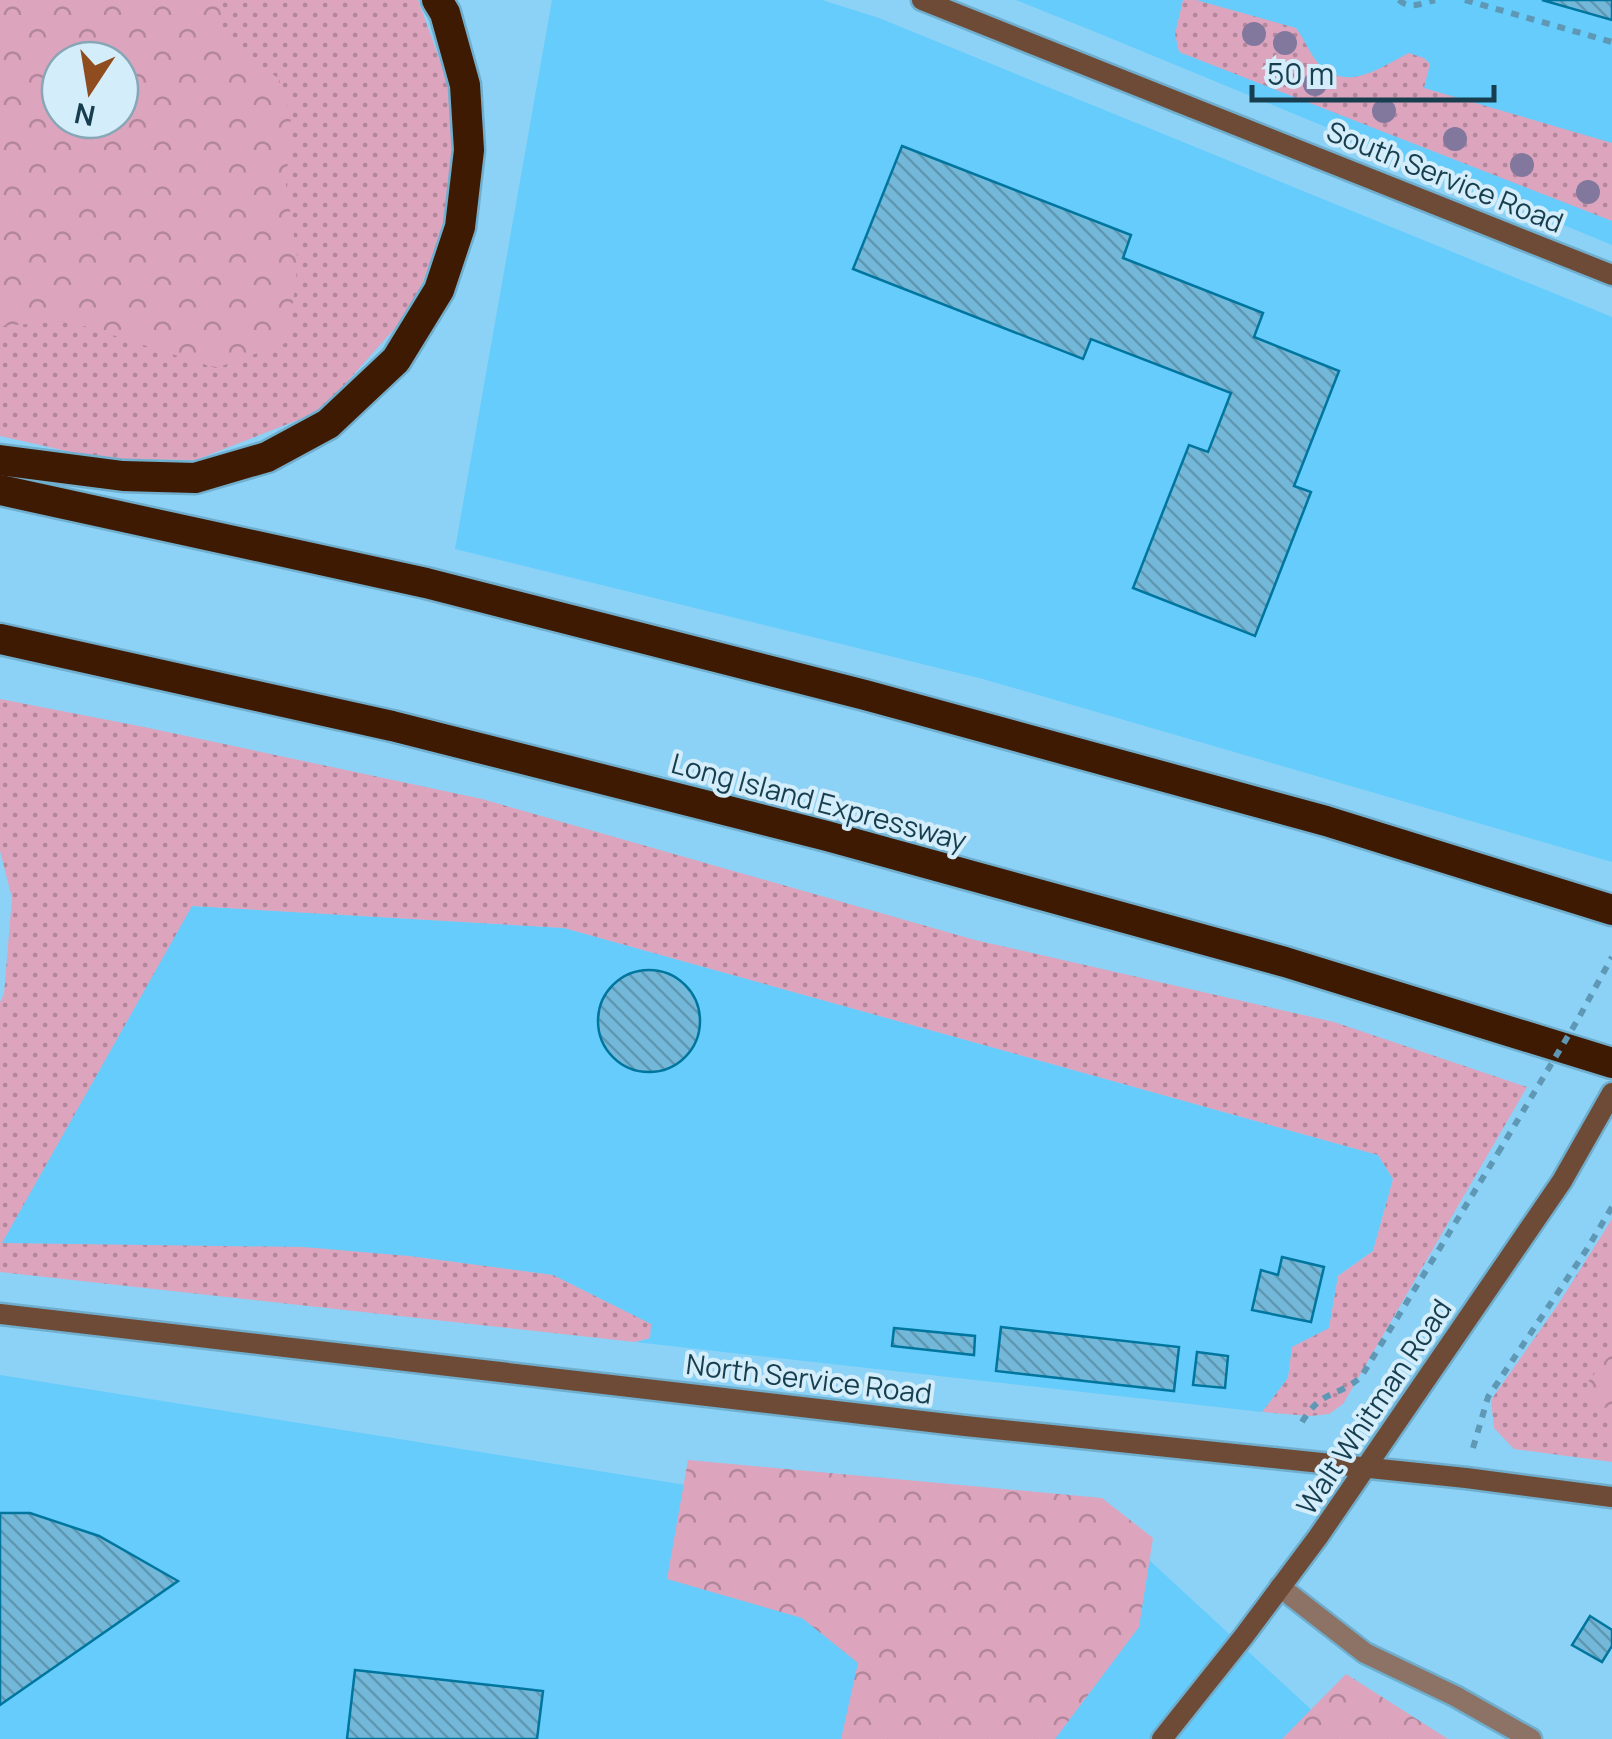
<svg xmlns="http://www.w3.org/2000/svg" width="1612" height="1739" font-family="Manrope,sans-serif">
<style>
.built{fill:#65ccfc}
.grass{fill:url(#grass-dots);fill-rule:evenodd}
.forest{fill:url(#forest-crowns);fill-rule:evenodd}
.building{fill:url(#building-back-hatch);stroke:#00769f;stroke-width:2.5}
.lines{fill:none;stroke-linecap:round;stroke-linejoin:round}
.minor-casing{stroke:#70aece;stroke-width:25}
.secondary-casing{stroke:#70aece;stroke-width:25}
.motorway-casing{stroke:#70aece;stroke-width:35}
.path{stroke:#5e98b5;stroke-width:6;stroke-dasharray:8 8;stroke-linecap:butt}
.minor{stroke:#8c7366;stroke-width:20}
.secondary{stroke:#6e4b37;stroke-width:20}
.motorway{stroke:#3e1a02;stroke-width:30}
.path-bridge{stroke:#5e98b5;stroke-width:6;stroke-dasharray:8 8;stroke-linecap:butt}
.tree{fill:#82789e}
.labels{text-anchor:middle;stroke-width:8;stroke-linejoin:round;paint-order:stroke}
.street-label{font-size:28px;fill:#163e4f;stroke:#d4edfa}
</style>
<defs>
<pattern id="grass-dots" width="8" height="8" patternUnits="userSpaceOnUse" patternTransform="scale(2.5)"><rect width="8" height="8" fill="#dda4bd"/><path d="M2 2h.1M6 6h.1" fill="none" stroke="#b2879c" stroke-width="1.8" stroke-linecap="round"/></pattern>
<pattern id="forest-crowns" width="20" height="18" patternUnits="userSpaceOnUse" patternTransform="scale(2.5)"><rect width="20" height="18" fill="#dda4bd"/><path d="M2 6a3 3 0 1 1 6 0M12 15a3 3 0 1 1 6 0" fill="none" stroke="#b2879c"/></pattern>
<pattern id="building-back-hatch" width="6" height="6" patternUnits="userSpaceOnUse" patternTransform="scale(2.5)"><rect width="6" height="6" fill="#74b8d9"/><path d="M-1 5l2 2M0 0l6 6M5-1l2 2" fill="none" stroke="#5e97b2"/></pattern>
</defs>
<rect width="100%" height="100%" fill="#8cd2f6"/>
<g class="built">
<path d="M552,0H822L879,18L1612,317V862L983,679L455,549Z"/>
<path d="M1016,0H1612V245L1093,31Z"/>
<path d="M191,906L564,928L1378,1155L1393,1179L1373,1251L1338,1276L1329,1329L1292,1347L1288,1378L1262,1412L635,1342L650,1338V1324L552,1275L409,1256L1,1244Z"/>
<path d="M0,1375L1148,1559L1343,1739H0Z"/>
</g>
<g class="grass">
<path d="M0,0H418L452,94L453,201L413,308L321,411L196,460L102,459L0,436ZM60,60H120V120H60Z"/>
<path d="M1183,0H1196L1296,28C1304,39 1309,52 1318,63C1347,94 1380,67 1409,53L1424,58L1430,64L1424,88L1612,143V221L1179,52L1175,34Z"/>
<path d="M0,699L144,727L482,799L975,940L1334,1022L1527,1087L1343,1404L1329,1414L1310,1416L1262,1412L1288,1378L1292,1347L1329,1328L1338,1276L1373,1251L1393,1179L1378,1155L564,928L192,906L2,1243L303,1247L409,1256L553,1275L651,1324L650,1338L635,1342L0,1272V1002L4,994L12,898L0,851Z"/>
<path d="M1612,1219V1462L1514,1449L1494,1428L1491,1400L1557,1306Z"/>
</g>
<g class="forest">
<path d="M0,0H219L224,38L279,79L291,116L286,185L298,262L288,342L216,368L68,321L0,326ZM60,60H120V120H60Z"/>
<path d="M1612,1352V1408L1592,1407L1587,1383Z"/>
<path d="M688,1460L1102,1498L1153,1538L1139,1627L1055,1739H841L858,1663L802,1618L667,1579Z"/>
<path d="M1346,1674L1448,1739H1282Z"/>
</g>
<g class="building">
<path d="M1542,0H1612V20Z"/>
<path d="M902,146L1131,235L1123,258L1263,313L1254,337L1339,371L1294,486L1311,492L1255,636L1133,588L1189,445L1208,452L1231,393L1091,339L1083,359L853,269Z"/>
<circle cx="649" cy="1021" r="51"/>
<path d="M1282,1257L1324,1267L1311,1322L1252,1310L1261,1270L1278,1275Z"/>
<path d="M1001,1327L1179,1347L1174,1391L996,1371Z"/>
<path d="M894,1328L975,1336L974,1355L892,1346Z"/>
<path d="M1197,1352L1228,1356L1225,1388L1193,1385Z"/>
<path d="M0,1513H30L99,1536L178,1581L0,1705Z"/>
<path d="M1590,1616L1612,1630V1646L1602,1662L1572,1645Z"/>
<path d="M355,1670L543,1691L537,1739H347Z"/>
</g>
<g class="lines">
<defs>
<path id="minor" d="M1280,1587L1365,1653L1455,1696L1531,1739"/>
<g id="secondary">
<path d="M922,0L1612,275"/>
<path d="M0,1314L965,1426L1466,1478L1612,1497"/>
<path d="M1162,1739L1244,1636L1318,1537L1562,1181L1612,1093"/>
</g>
<g id="motorway">
<path d="M0,460L123,476L195,478L267,457L328,424L396,360L439,290L460,227L469,150L465,85L445,13L437,0"/>
<path d="M0,490L426,583L865,695L1326,821L1612,910"/>
<path d="M0,639L392,726L827,836L1285,962L1612,1063"/>
</g>
</defs>
<use href="#minor" class="minor-casing"/>
<use href="#secondary" class="secondary-casing"/>
<use href="#motorway" class="motorway-casing"/>
<g class="path">
<path d="M1399,0C1409,10 1423,3 1435,0"/>
<path d="M1465,0L1612,42"/>
<path d="M1302,1422C1323,1388 1335,1399 1361,1377L1498,1153"/>
<path d="M1473,1448L1488,1397L1587,1249L1612,1207"/>
</g>
<use href="#minor" class="minor"/>
<use href="#secondary" class="secondary"/>
<use href="#motorway" class="motorway"/>
<path class="path-bridge" d="M1498,1153L1577,1021L1612,957"/>
</g>
<g class="tree">
<circle cx="1254" cy="34" r="12"/>
<circle cx="1285" cy="43" r="12"/>
<circle cx="1315" cy="84" r="12"/>
<circle cx="1384" cy="111" r="12"/>
<circle cx="1455" cy="139" r="12"/>
<circle cx="1522" cy="165" r="12"/>
<circle cx="1588" cy="192" r="12"/>
</g>
<g class="labels">
<g class="street-label">
<text transform="translate(1445 177) rotate(22)" y="10">South Service Road</text>
<text transform="translate(819 802) rotate(15)" y="10">Long Island Expressway</text>
<text transform="translate(809 1379) rotate(7)" y="10">North Service Road</text>
<text transform="translate(1374 1407) rotate(-56)" y="10">Walt Whitman Road</text>
</g>
</g>
<g transform="translate(90 90) rotate(192)"><circle r="48" fill="#d4edfa" stroke="#88a7b6" stroke-width="2.5"/>
<path d="M0-8L18 38L0 25L-18 38Z" fill="#8f4c1e"/>
<text y="-15" font-size="28" font-weight="bold" text-anchor="middle" fill="#163e4f">N</text>
</g>
<path d="M1252 85v15h242v-15" fill="none" stroke="#163e4f" stroke-width="5"/>
<text x="1267" y="85" font-size="30" fill="#163e4f" stroke="#d4edfa" stroke-width="8" paint-order="stroke">50 m</text>
</svg>
